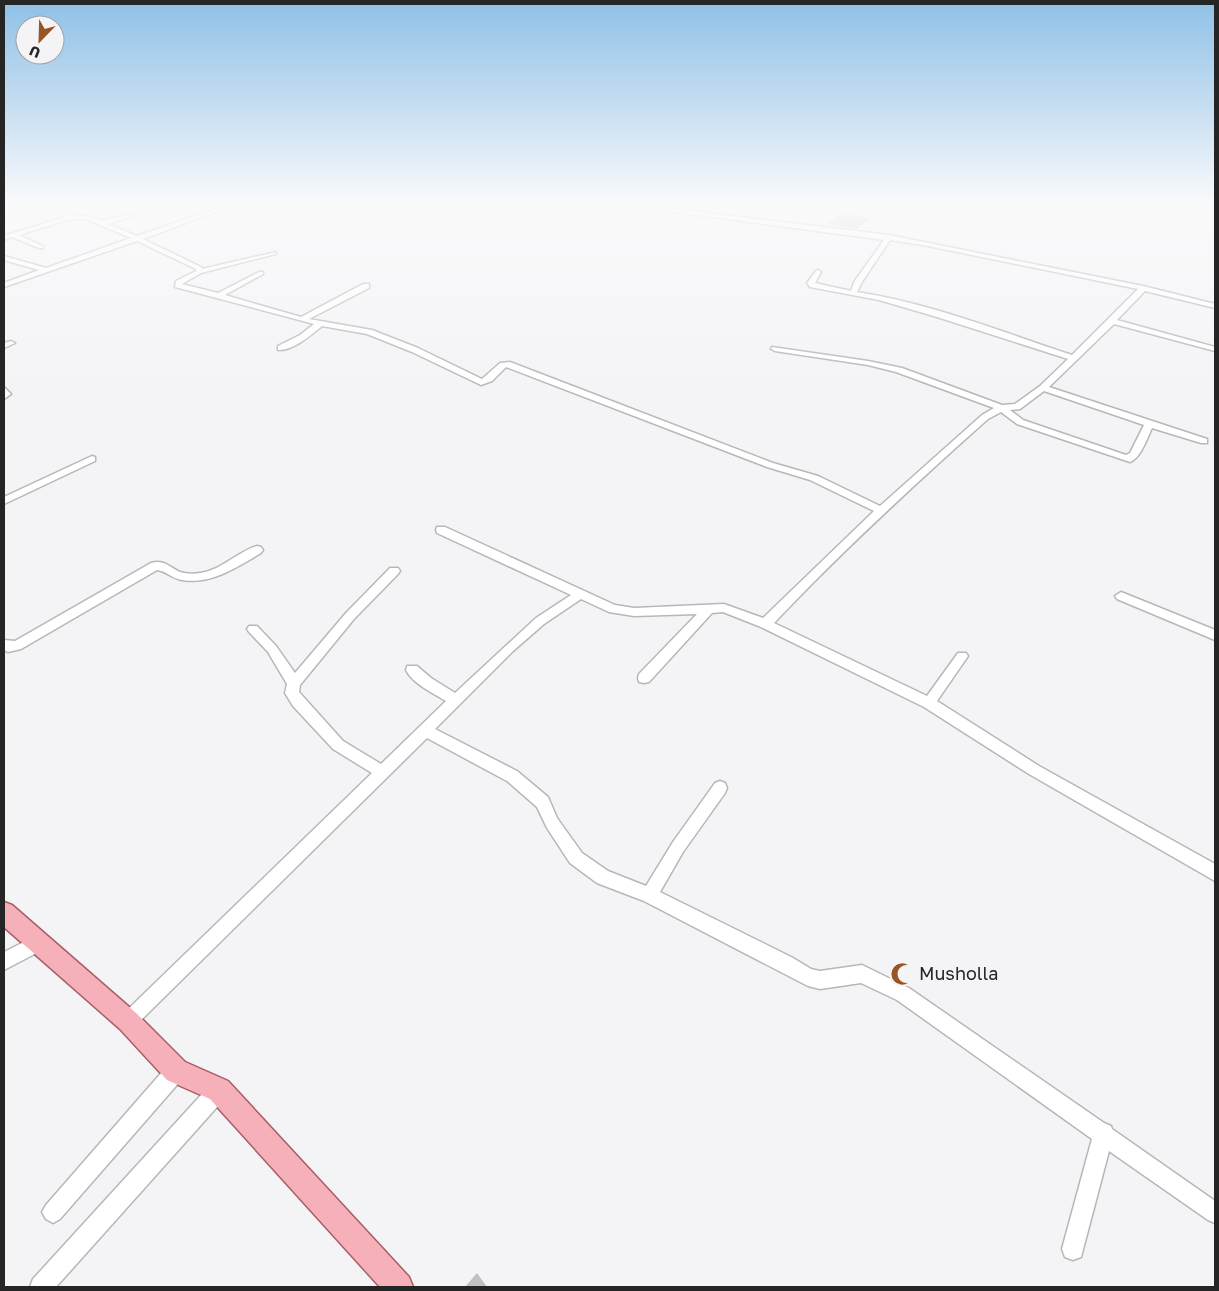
<svg xmlns="http://www.w3.org/2000/svg" width="1219" height="1291" font-family="'Golos Text',sans-serif">
<style>
.building{fill:#c1c0c2}
.lines{fill:none;stroke-linecap:round;stroke-linejoin:round}
.minor-casing{stroke:#b7b7ba;stroke-width:3}
.major-casing{stroke:#a95e67;stroke-width:3}
.minor{fill:#fff;fill-rule:evenodd}
.major{fill:#f6b0b9;fill-rule:evenodd}
.labels{text-anchor:middle;stroke-width:4;stroke-linejoin:round;paint-order:stroke}
.near-poi-label{font-size:18px;fill:#252526;stroke:#f4f4f7;text-anchor:start}
</style>
<rect width="100%" height="100%" fill="#f4f4f7"/>
<g class="building">
<path d="M842,212L870,219L856,229L827,224Z"/>
<path d="M477,1273L487,1287H465Z"/>
</g>
<g class="lines">
<defs>
<g id="minor">
<path d="M26,205H36L4,216V212Z"/>
<path d="M39,205H48L72,215L89,216L102,221L132,214V216L108,224L137,236L226,205H235L143,239L201,267L202,269L276,252V254L201,273L182,284L218,293L259,272H263V274L225,295L301,317L363,284H369V288L309,319L372,330L418,348L482,379L500,363L510,362L773,463L818,476L880,506L982,415L994,408L896,372L868,365L775,351L771,349L772,347L868,361L902,368L1002,405L1015,404L1040,386L1068,359L937,317L879,300L810,287L807,283L816,271L818,270L821,272L815,283L851,291L854,282L884,240L623,205H643L889,235L1143,286L1215,304V308L1145,291L1117,320L1215,347V351L1114,324L1049,387L1207,439V443H1201L1152,428C1147,438 1141,458 1130,462L1017,424L1001,412L988,419C914,485 842,551 774,623L927,696L958,653H966L968,656L966,659L937,701L1039,766L1215,864V881L1029,774L924,707L761,627L723,612L712,613L649,682L644,683L639,682L638,678L639,674L697,614L634,616L609,612L581,599L544,624L513,651L435,729L517,771L548,797L557,818L582,853L608,871L646,886L673,842L715,783L720,781L725,783L727,788L725,793L683,852L660,892L793,958L811,969L820,971L862,965L909,988L1104,1123L1111,1126L1112,1129L1215,1201V1223L1208,1220L1109,1151L1081,1257L1073,1260L1065,1257L1062,1249L1092,1139L897,1000L861,983L820,989L808,986L644,901L597,883L570,863L547,828L537,807L507,781L427,738L134,1027L128,1030L122,1027L119,1021L122,1015L372,773L333,749L293,706L285,693L287,684L268,652L249,632L247,629L249,626H257L276,646L295,673L346,613L390,568H398L400,571L398,574L354,619L300,685L299,692L343,741L381,764L446,701C433,693 413,684 406,670L407,666H417L431,678L455,693L536,618L571,595L437,533L436,530L437,527H445L615,605L634,608L724,604L763,618L874,511L810,480L767,467L506,367L492,381L481,385L412,352L367,334L322,326C311,335 293,351 278,350V346L300,335L314,324L175,287L176,281L196,271V269L137,241L4,287V283L39,270L4,260V256L46,268L131,238L86,219H71L19,235L43,246V248H39L12,237L4,240V236L10,234L65,217ZM890,240L928,246L1138,289L1072,355C1002,332 930,303 857,292L862,282ZM1044,391L1144,425L1130,453L1126,455L1023,420L1010,410L1020,409Z"/>
<path d="M11,341L15,343L4,348V343Z"/>
<path d="M4,387L11,394L4,399Z"/>
<path d="M92,456L95,457V461L4,504V497Z"/>
<path d="M257,546L261,547L263,550L261,553C237,567 211,585 182,580C173,579 166,571 157,570L21,649L8,652L4,650V640L15,641L151,563C164,559 169,567 180,572C186,574 194,574 200,573C222,570 237,552 257,546Z"/>
<path d="M1121,592L1215,630V640L1117,599L1115,596Z"/>
<path d="M38,935L44,937L46,943L44,949L4,970V952Z"/>
<path d="M176,1062L183,1064L185,1071L183,1078L60,1219L53,1223L46,1219L42,1212L46,1205L169,1064Z"/>
<path d="M219,1080L226,1083L229,1090L226,1097L56,1287H30L33,1279L212,1083Z"/>
</g>
<path id="major" d="M4,902L12,905L136,1013L185,1062L228,1081L409,1277L413,1287H380L210,1099L167,1080L120,1029L4,927Z"/>
</defs>
<use href="#minor" class="minor-casing"/>
<use href="#major" class="major-casing"/>
<use href="#minor" class="minor"/>
<use href="#major" class="major"/>
</g>
<linearGradient id="sky" x2="0" y2="1"><stop stop-color="#8fc0e7"/><stop offset="0.53" stop-color="#fafafb"/><stop offset="1" stop-color="#fafafb" stop-opacity="0"/></linearGradient>
<rect width="1219" height="386" fill="url(#sky)"/>
<defs>
<symbol id="mosque-bare" viewBox="-9 -9 18 18"><path d="M3.5-4.9A6 6 0 1 0 3.5 4.9A5 5 0 1 1 3.5-4.9Z" fill="#975424" stroke="#f4f4f7" stroke-width="2.5" paint-order="stroke"/></symbol>
</defs>
<g fill-rule="evenodd">
<use href="#mosque-bare" x="886" y="958" width="32" height="32"/>
</g>
<g class="labels">
<g class="near-poi-label">
<text x="919" y="980">Musholla</text>
</g>
</g>
<rect width="1219" height="1291" fill="none" stroke="#252526" stroke-width="10"/>
<g transform="translate(40 40) rotate(203)"><circle r="24" fill="#f4f4f7" stroke="#a1a1a3"/>
<path d="M0-4L9 19L0 12L-9 19Z" fill="#975424"/>
<text y="-8" font-size="14" font-weight="bold" text-anchor="middle" fill="#252526">U</text>
</g>
</svg>
